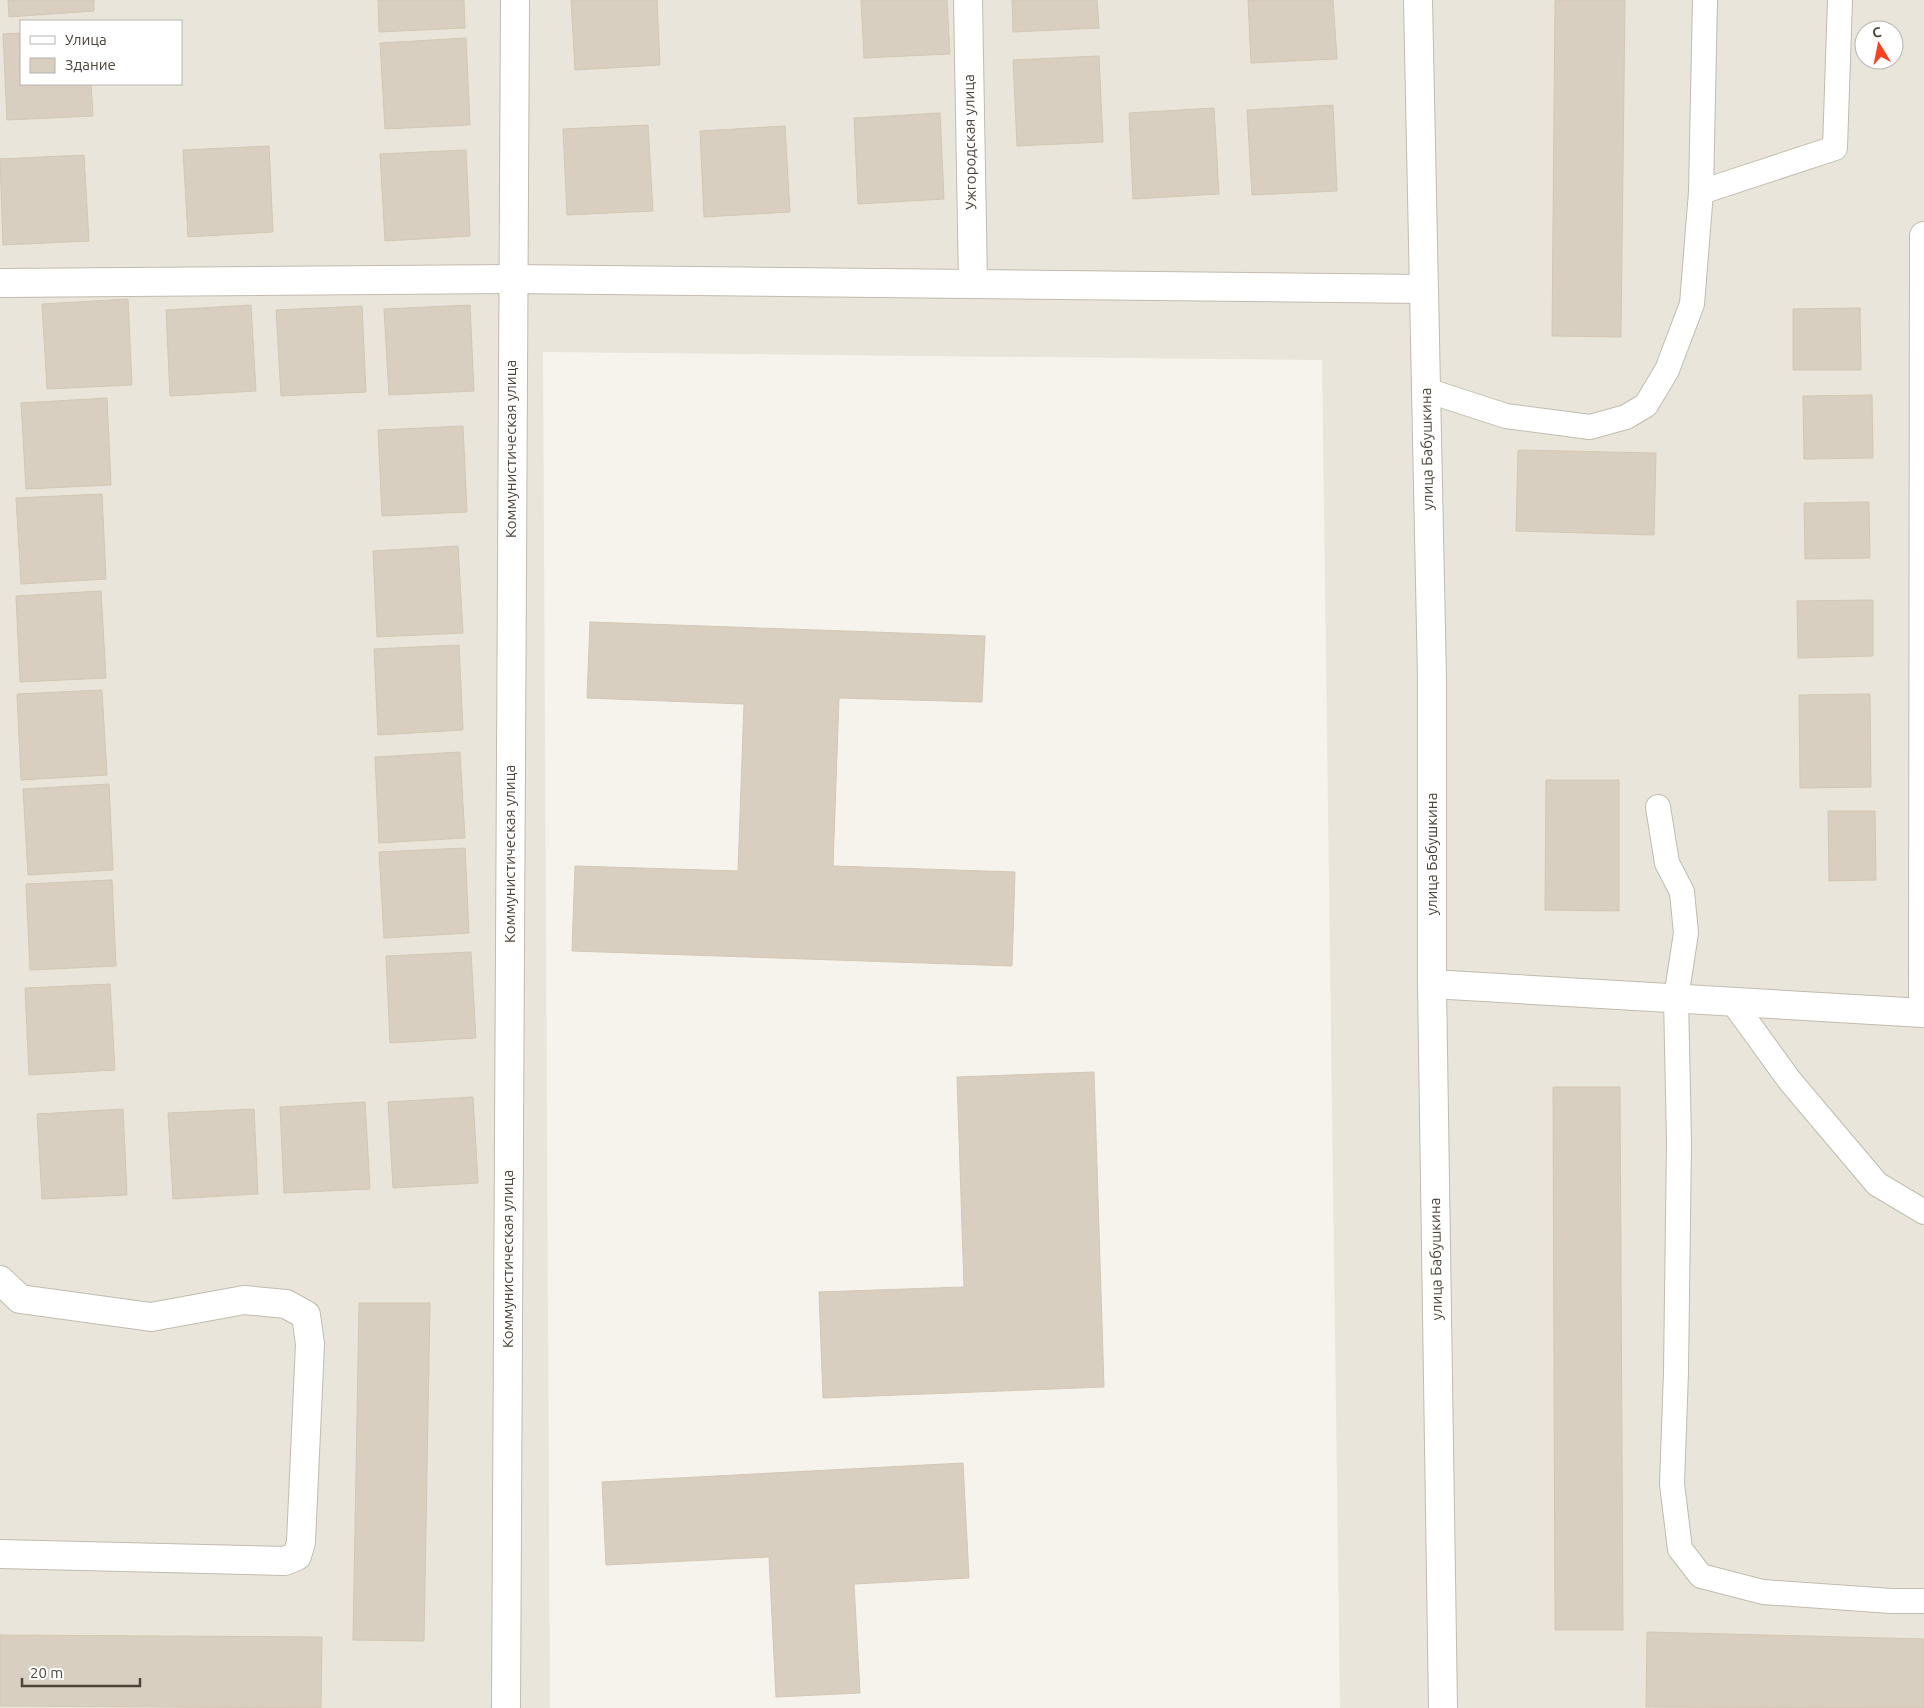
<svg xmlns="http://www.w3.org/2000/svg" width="1924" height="1708" font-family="Ubuntu,sans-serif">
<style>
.residential{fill:#eae5da;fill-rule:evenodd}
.building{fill:#d8cfc1;stroke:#d3c7b4}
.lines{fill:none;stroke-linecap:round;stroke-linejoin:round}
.service-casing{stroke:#c2bbae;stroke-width:26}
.minor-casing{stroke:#c2bbae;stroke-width:30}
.tertiary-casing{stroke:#c2bbae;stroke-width:30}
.service{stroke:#fff;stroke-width:24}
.minor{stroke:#fff;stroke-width:28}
.tertiary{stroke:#fff;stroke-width:28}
.labels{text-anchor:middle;stroke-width:4;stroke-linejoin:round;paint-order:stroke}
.street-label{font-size:15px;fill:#4b4439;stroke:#fff}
</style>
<rect width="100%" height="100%" fill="#f6f3ec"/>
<path class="residential" d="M0,0H1924V1708H1340L1322,360L543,352L550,1708H0ZM21,21H181V84H21ZM1864,30H1894V60H1864Z"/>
<g class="building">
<path d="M8,0H94V11L9,17Z"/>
<path d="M378,0H464L465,28L379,32Z"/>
<path d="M571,0H657L660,65L575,70Z"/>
<path d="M861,0H947L950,54L864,58Z"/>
<path d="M1012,0H1097L1099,28L1013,32Z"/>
<path d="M1248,0H1333L1337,59L1251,63Z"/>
<path d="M1555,0H1625L1621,337L1552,336Z"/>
<path d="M21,33V84H91L93,116L7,120L3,34Z"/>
<path d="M466,38L470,125L385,129L380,43Z"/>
<path d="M1099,56L1103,142L1017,146L1013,60Z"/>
<path d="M1333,105L1337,191L1252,195L1247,110Z"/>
<path d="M1214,108L1219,194L1133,199L1129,113Z"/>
<path d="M940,113L944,199L858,204L854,118Z"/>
<path d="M648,125L653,211L567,215L563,129Z"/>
<path d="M785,126L790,212L704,217L700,131Z"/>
<path d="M269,146L273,232L188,237L183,150Z"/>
<path d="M466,150L470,236L385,241L380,154Z"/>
<path d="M84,155L89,241L3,245L0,159Z"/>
<path d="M128,299L132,385L47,389L42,304Z"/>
<path d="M251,305L256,391L170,396L166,310Z"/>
<path d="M470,305L474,391L389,395L384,309Z"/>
<path d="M362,306L366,392L281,396L276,310Z"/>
<path d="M1860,308L1861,370H1793V309Z"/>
<path d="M1872,395L1873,458L1804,459L1803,396Z"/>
<path d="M107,398L111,485L26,489L21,403Z"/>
<path d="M463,426L467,512L382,516L378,430Z"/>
<path d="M1518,450L1656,453L1654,535L1516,531Z"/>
<path d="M102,494L106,579L21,584L16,498Z"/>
<path d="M1869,502L1870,558L1805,559L1804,503Z"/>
<path d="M458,546L463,633L377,637L373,551Z"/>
<path d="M101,591L106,678L20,682L16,596Z"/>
<path d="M1873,600V656L1798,658L1797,601Z"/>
<path d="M590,622L985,636L982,702L839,698L833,866L1015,872L1012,966L572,951L575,866L738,871L744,704L587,698Z"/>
<path d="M459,645L463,730L378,735L374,649Z"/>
<path d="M102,690L107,775L21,780L17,694Z"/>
<path d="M1870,694L1871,787L1800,788L1799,695Z"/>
<path d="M460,752L465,838L379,843L375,757Z"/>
<path d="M1546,780H1619V911L1545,910Z"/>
<path d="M109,784L113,870L28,875L23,789Z"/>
<path d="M1828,811H1875L1876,880L1829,881Z"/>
<path d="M465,848L469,933L384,938L379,852Z"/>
<path d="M112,880L116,966L30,970L26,884Z"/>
<path d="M471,952L476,1038L390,1043L386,956Z"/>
<path d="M110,984L115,1070L29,1075L25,988Z"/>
<path d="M1094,1072L1104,1387L823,1398L819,1292L964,1287L957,1077Z"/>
<path d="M1553,1087H1620L1623,1630H1555Z"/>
<path d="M473,1097L478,1183L393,1188L388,1102Z"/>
<path d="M365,1102L370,1189L284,1193L280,1107Z"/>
<path d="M123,1109L127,1195L42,1199L37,1114Z"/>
<path d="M254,1109L258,1194L173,1199L168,1113Z"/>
<path d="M359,1303H430L424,1641L353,1640Z"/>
<path d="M963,1463L969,1578L854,1584L860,1693L776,1697L769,1557L606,1565L602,1482Z"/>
<path d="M1647,1632L1924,1639V1708L1646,1707Z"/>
<path d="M0,1635L322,1637L321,1708L0,1706Z"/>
</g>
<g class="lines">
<defs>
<g id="service">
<path d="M1701,192L1835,148L1840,0"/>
<path d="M1426,390L1506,416L1590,427L1626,417L1646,405L1667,370L1692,304L1701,192L1705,0"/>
<path d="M1658,807L1667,863L1682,892L1686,933L1676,998L1679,1142L1676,1372L1672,1484L1680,1549L1701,1576L1763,1592L1891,1601H1924"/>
<path d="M1732,1001L1790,1081L1877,1184L1924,1212"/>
</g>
<g id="minor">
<path d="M968,0L973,284"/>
<path d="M0,283L512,279L1422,289"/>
<path d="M1432,984L1923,1013L1924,236"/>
<path d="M0,1280L20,1299L151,1317L244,1300L286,1304L306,1315L310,1344L301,1542L297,1556L285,1561L0,1554"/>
<path d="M506,1708L515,0"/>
</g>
<path id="tertiary" d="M1418,0L1432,680V984L1443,1708"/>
</defs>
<use href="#service" class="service-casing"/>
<use href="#minor" class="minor-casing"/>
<use href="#tertiary" class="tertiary-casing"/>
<use href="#service" class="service"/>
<use href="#minor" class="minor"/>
<use href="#tertiary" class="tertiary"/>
</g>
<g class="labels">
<g class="street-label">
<text transform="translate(970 142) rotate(-91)" y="5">Ужгородская улица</text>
<text transform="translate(511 449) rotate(-90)" y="5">Коммунистическая улица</text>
<text transform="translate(1427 449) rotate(-91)" y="5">улица Бабушкина</text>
<text transform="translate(510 854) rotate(-90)" y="5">Коммунистическая улица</text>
<text transform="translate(1432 854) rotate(-90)" y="5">улица Бабушкина</text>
<text transform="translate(508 1259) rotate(-90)" y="5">Коммунистическая улица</text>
<text transform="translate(1436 1259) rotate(-91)" y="5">улица Бабушкина</text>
</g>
</g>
<rect x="20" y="20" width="162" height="65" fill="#ffffff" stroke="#b7b4b0"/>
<rect x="30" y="36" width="25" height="8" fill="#ffffff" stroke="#b7b4b0"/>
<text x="65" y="45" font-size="15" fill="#4b4439">Улица</text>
<rect x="30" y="58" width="25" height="15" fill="#d8cfc1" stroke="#b7b4b0"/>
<text x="65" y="70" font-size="15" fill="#4b4439">Здание</text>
<g transform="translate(1879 45) rotate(350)"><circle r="24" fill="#ffffff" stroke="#b7b4b0"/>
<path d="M0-4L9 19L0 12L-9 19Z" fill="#fc3f1d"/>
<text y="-8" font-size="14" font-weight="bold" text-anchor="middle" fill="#4b4439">С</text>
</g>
<path d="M22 1678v8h118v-8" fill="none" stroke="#4b4439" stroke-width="2.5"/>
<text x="30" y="1678" font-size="15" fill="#4b4439" stroke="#ffffff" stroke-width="4" paint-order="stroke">20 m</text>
</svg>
